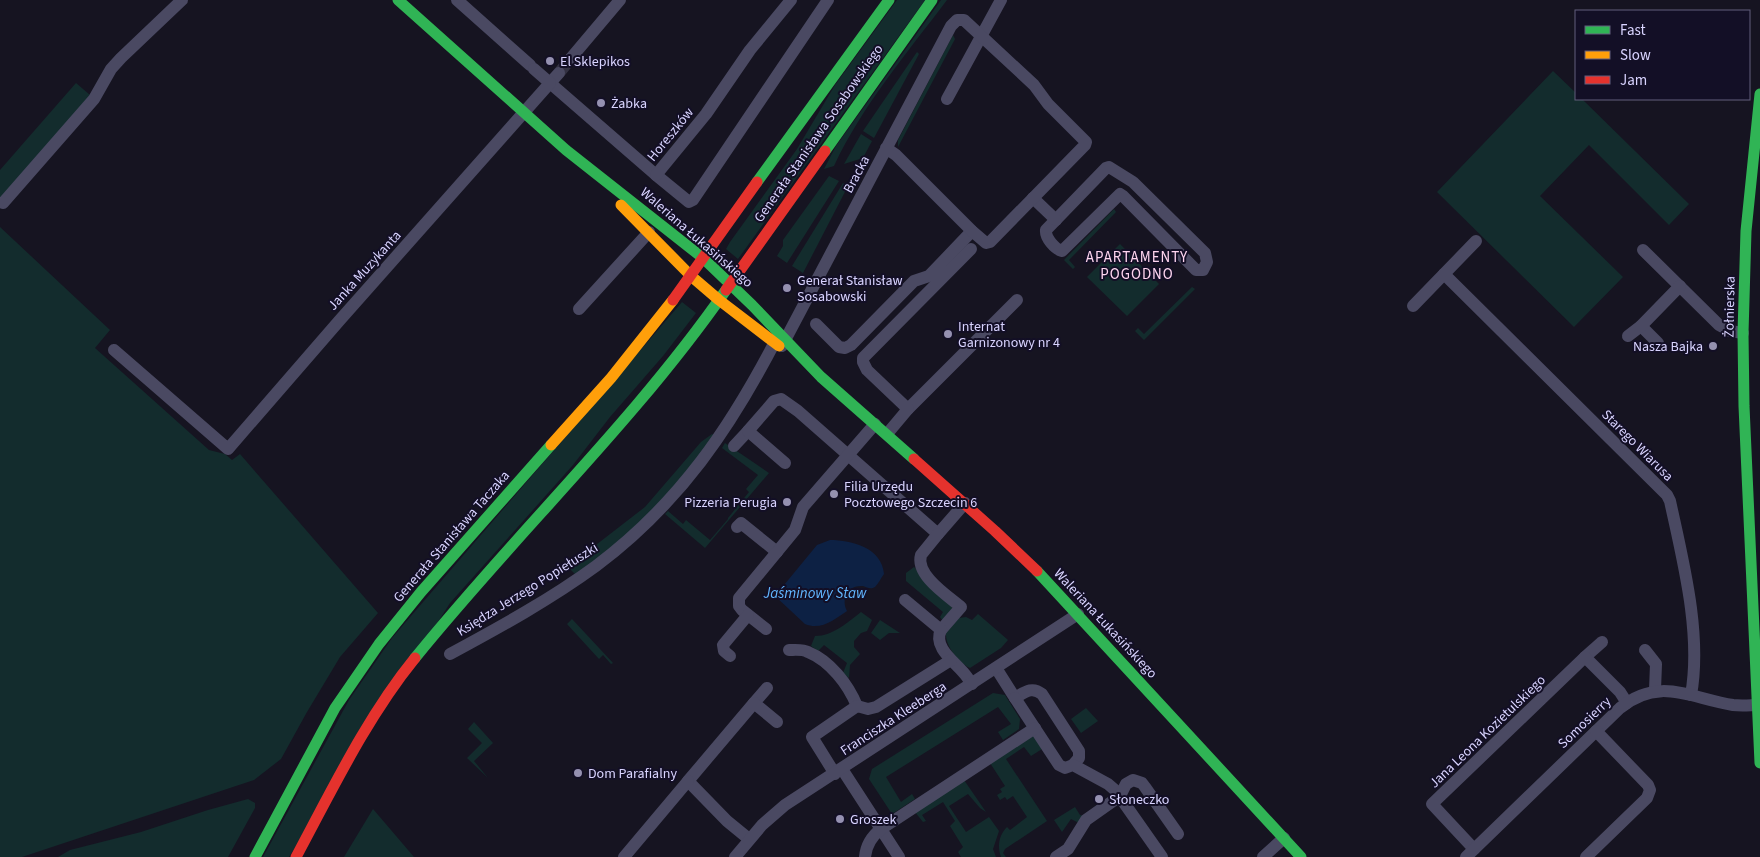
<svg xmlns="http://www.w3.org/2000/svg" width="1760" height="857" font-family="'Source Sans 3',sans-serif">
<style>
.green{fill:#132c2d}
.water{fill:#0d2144}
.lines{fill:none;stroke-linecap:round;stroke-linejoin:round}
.street-tunnel{stroke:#333142;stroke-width:12;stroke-dasharray:12 6;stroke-linecap:butt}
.street{stroke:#4a4962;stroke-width:12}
.fast{stroke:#30b455;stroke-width:11}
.slow{stroke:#ff9f0a;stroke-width:11}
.jam{stroke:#e5322d;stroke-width:11}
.poi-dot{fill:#9591b1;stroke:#130f26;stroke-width:2}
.labels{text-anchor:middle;stroke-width:4;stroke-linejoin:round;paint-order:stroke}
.poi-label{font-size:14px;fill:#d9d4ff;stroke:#130f26;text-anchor:start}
.street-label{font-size:14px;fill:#d9d4ff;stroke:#130f26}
.neighbourhood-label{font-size:15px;letter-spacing:1px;fill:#ffd6f0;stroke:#130f26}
.water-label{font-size:15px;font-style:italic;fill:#62b6ff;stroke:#130f26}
</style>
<rect width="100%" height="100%" fill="#161421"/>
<g class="green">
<path d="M897,0H925L738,259L726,249L730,242L797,149L835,85Z"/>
<path d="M941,0H947C907,53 862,106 834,166L824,169L836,146Z"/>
<path d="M953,35L955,39L898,147V140Z"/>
<path d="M917,52L919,54L874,138L863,131Z"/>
<path d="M1553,71L1576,93V99H1582L1689,204L1669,225L1589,145L1540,196L1623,277L1574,327L1437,192Z"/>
<path d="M76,83L90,95L0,202V170Z"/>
<path d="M861,134L872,141L863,158L844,164Z"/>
<path d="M829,176L839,181L787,263L777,256L783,246V240Z"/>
<path d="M843,183L848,186L803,273L792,266Z"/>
<path d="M1114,209L1116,212L1069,260L1075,267L1073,269L1064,260Z"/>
<path d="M0,227L110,330L95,348L209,450L225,454L232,460L240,454L378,613L340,657L307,712L281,759L254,780L22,857H0Z"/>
<path d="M1120,244L1159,284L1127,316L1087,277Z"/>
<path d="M1192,287L1195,289L1144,340L1135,331L1138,328L1144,334Z"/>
<path d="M682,302L696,313L663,356L610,417L573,465L450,603L289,857H263L349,700L392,638Z"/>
<path d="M712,434L716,435C682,478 646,520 604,555C595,562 584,568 575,574L570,569L592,548L645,507L701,442Z"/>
<path d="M725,443L769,473L705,548L665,514L668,511L683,524L686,520L710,540L728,519V518L749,492L746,489L758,475L722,448Z"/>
<path d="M914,567L948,600L954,611L943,621L940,617L943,612L906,581V573Z"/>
<path d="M861,612L872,620L867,631L861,633L854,641V647L860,654L850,665L849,678L843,673L847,663L824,645L818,651L811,646L815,636C833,636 848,622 861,612Z"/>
<path d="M978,614L1008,640L1001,648L970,668C959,663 945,646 946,633L959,618L966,617L972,620Z"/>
<path d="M572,619L613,663L611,664L603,655L599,659L567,624Z"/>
<path d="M880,620L900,633H889L880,640L871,633Z"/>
<path d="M993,693L1005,695L1020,719L1019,729L1003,740L998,732L1011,724L998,707L886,777L901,802L912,794L915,799L892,814L869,779L872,769Z"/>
<path d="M1086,708L1098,721L1081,733L1071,719Z"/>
<path d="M474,722L493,743L474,761L488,778L467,758L482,743L468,729Z"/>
<path d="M1033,735L1042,749L1031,756L1024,747L1006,759L1047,821L1005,849L1003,853L1006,857H1001C997,846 999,835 1007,827L1010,830L1027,817L1013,796L1007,800L1005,797L1000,800L997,795L1002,792L1000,789L1005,786L990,763Z"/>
<path d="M964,780L986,812L980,808L968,794L949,806L966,832L989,817L999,831L993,849L996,857H961L958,852L963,847L950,826L955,821L943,802L922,815L926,821L923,822L915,812Z"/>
<path d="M248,799L255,803V808L228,857H58L70,850L141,832L208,810Z"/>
<path d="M1075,807L1080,815L1084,816L1079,823L1071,819L1062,832L1054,820Z"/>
<path d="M373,809L414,857H344Z"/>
</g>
<path class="water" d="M830,540C852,540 882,548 884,574C881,578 878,584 875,587C870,590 867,587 863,586C847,585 841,599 847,611C835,619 821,631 805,624L775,596L817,545Z"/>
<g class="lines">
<path class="street-tunnel" d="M559,73L571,58"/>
<g class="street">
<path d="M457,0L530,65"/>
<path d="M571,58L620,0"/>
<path d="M559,73L550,83L656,175L689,202L693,200L828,0"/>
<path d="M947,99L1001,0"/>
<path d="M1109,167L1133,182L1205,253L1207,262L1203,270H1196L1123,196L1120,194L1062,251C1055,249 1045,238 1046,230L1106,168Z"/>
<path d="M656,175L706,114L750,50L791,0"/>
<path d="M1033,198L1056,220"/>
<path d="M3,203L94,99L111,69L121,58L182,0"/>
<path d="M1643,250L1719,325L1730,331L1743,333"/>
<path d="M1444,274L1667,495L1670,501C1683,561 1702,634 1691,695"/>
<path d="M1413,306L1476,241"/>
<path d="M579,309L649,232"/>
<path d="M816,324L839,347L845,348L851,345L914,281L929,276L972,231"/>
<path d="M1641,326L1658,343"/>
<path d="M1628,336L1641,326L1680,286"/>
<path d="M782,346L951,26L957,20H964L1034,85L1048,104L1086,142L1085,145L990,242L986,243L972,231L896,155L886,148"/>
<path d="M114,350L228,449L339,321L550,83L534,69"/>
<path d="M908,409L1017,300"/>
<path d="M887,434L908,409L867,370L863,362V358L971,249"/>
<path d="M734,446L748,431"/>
<path d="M785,463L748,431L774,401L781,399L798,411L938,534L965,503"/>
<path d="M737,527L741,523L777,552"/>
<path d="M938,534L921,555C915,575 948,596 961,607L941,630"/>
<path d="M905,600L941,630C933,646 952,660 962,671C966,675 969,680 972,684"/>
<path d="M766,629L742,610L739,606V598L795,530L803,507L875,424"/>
<path d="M789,650C795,650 803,649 808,652C830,661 848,684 857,706"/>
<path d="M1645,650L1656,664L1655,690"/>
<path d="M450,654C500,627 551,599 596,566C680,503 731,427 778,336"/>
<path d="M730,656L724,651L723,645L748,615"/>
<path d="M1585,657L1602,642"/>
<path d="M996,668L1015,698C1025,692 1032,686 1042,694L1079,751V758L1073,765"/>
<path d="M1015,698L1059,765L1065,768L1073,765L1108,784L1115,790L1162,857"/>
<path d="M754,703L767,688"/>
<path d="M842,769L899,857"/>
<path d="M835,774L812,737L857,706L868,709L876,707L951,660"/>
<path d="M749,839L727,821L688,781L754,703L777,722"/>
<path d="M1474,849L1432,804L1585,657L1620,692L1627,703"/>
<path d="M624,857L688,781"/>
<path d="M735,857L762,825L785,805L1078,614"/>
<path d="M865,857C866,846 872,836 881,829L1035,728"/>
<path d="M1056,857L1068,849L1086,820L1120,796L1126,784L1133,780L1142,783L1145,787L1178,834"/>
<path d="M1263,857L1284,838"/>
<path d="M1466,857L1620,708C1659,676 1690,698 1733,705C1742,706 1751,705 1760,705"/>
<path d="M1586,857L1647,798L1650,790L1648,785L1596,731"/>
</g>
<g class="fast">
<path d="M398,0L566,150L703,258L752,305L821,377L914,459"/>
<path d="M1760,94L1746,231L1743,333L1744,406L1760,763"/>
<path d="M825,151L932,0"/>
<path d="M757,182L889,0"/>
<path d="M1037,571L1301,857"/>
<path d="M415,658C516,533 634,422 726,290"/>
<path d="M255,857L335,708L379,644L421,592L551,445"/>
</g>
<g class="slow">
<path d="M621,205L691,276L719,300L779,346"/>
<path d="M551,445L611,378L673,300"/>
</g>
<g class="jam">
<path d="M726,290L825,151"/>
<path d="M673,300L757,182"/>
<path d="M914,459L995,531L1037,571"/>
<path d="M296,857C332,790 367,717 415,658"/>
</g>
</g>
<g class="poi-dot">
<circle cx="550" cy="61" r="5"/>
<circle cx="601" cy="103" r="5"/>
<circle cx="787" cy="288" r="5"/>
<circle cx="948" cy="334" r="5"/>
<circle cx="1713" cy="346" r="5"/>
<circle cx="834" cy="494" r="5"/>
<circle cx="787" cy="502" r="5"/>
<circle cx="578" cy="773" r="5"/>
<circle cx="1099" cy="799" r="5"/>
<circle cx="840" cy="819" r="5"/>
</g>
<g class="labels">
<g class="poi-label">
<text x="560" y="66">El Sklepikos</text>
<text x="611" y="108">Żabka</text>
<text x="797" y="285">Generał Stanisław<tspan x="797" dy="16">Sosabowski</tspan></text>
<text x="958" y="331">Internat<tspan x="958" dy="16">Garnizonowy nr 4</tspan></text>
<text x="1703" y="351" text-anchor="end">Nasza Bajka</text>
<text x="844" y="491">Filia Urzędu<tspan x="844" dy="16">Pocztowego Szczecin 6</tspan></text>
<text x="777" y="507" text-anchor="end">Pizzeria Perugia</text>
<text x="588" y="778">Dom Parafialny</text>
<text x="1109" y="804">Słoneczko</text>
<text x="850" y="824">Groszek</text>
</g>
<g class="street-label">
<text transform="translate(818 133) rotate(-55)" y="5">Generała Stanisława Sosabowskiego</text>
<text transform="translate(670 134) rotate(-51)" y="5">Horeszków</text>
<text transform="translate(856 174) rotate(-62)" y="5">Bracka</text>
<text transform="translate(697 237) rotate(41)" y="5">Waleriana Łukasińskiego</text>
<text transform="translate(364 270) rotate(-48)" y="5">Janka Muzykanta</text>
<text transform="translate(1729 307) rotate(-89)" y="5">Żołnierska</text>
<text transform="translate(1638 445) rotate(45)" y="5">Starego Wiarusa</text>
<text transform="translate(451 536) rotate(-49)" y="5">Generała Stanisława Taczaka</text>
<text transform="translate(527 589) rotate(-32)" y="5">Księdza Jerzego Popiełuszki</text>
<text transform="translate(1106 623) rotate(47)" y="5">Waleriana Łukasińskiego</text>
<text transform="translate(893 718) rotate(-33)" y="5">Franciszka Kleeberga</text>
<text transform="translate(1584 722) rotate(-44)" y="5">Somosierry</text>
<text transform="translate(1487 731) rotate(-44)" y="5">Jana Leona Kozietulskiego</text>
</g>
<g class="neighbourhood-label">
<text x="1137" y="262">APARTAMENTY<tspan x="1137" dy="17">POGODNO</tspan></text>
</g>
<g class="water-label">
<text x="815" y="598">Jaśminowy Staw</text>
</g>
</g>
<rect x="1575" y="10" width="175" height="90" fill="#130f26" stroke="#625e7d"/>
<rect x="1585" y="26" width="25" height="8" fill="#30b455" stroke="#625e7d"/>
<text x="1620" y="35" font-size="15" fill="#d9d4ff">Fast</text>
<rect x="1585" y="51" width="25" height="8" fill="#ff9f0a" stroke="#625e7d"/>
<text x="1620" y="60" font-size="15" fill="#d9d4ff">Slow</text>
<rect x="1585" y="76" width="25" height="8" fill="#e5322d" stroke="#625e7d"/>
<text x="1620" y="85" font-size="15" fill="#d9d4ff">Jam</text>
</svg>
